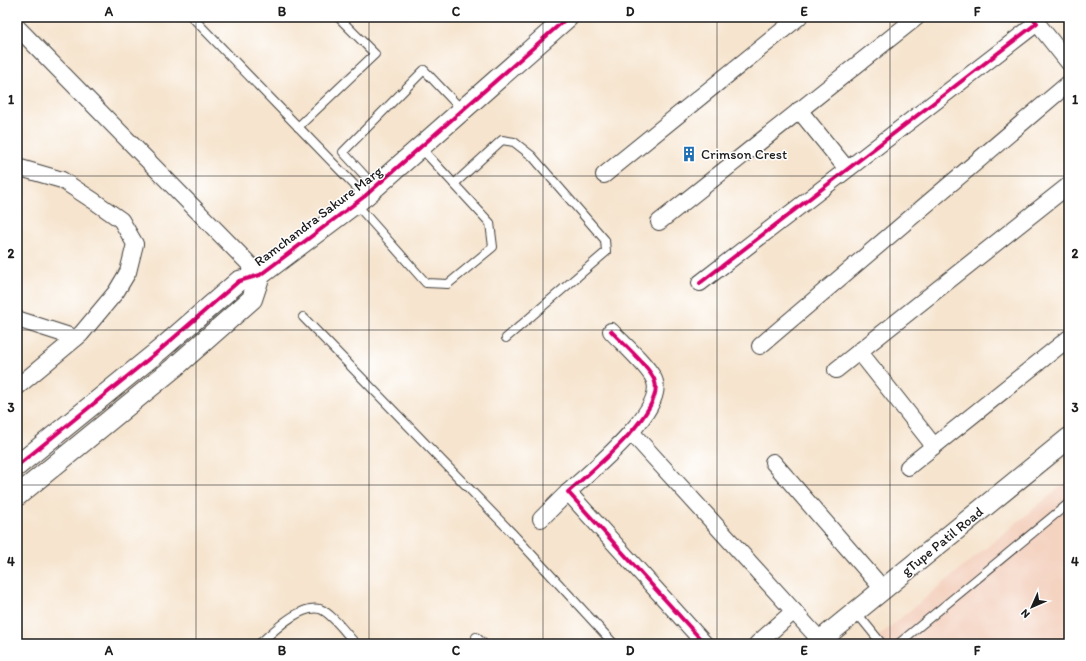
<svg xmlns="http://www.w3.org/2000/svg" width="1086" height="661" font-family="Itim,sans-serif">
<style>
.built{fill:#f4d3c1}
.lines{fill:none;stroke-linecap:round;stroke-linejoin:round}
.service-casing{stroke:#3d3a37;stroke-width:10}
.minor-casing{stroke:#3d3a37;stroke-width:18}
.tertiary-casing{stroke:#3d3a37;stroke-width:22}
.service{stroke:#fff;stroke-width:8}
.minor{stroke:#fff;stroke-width:16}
.tertiary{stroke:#fff;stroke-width:20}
.cycleway-casing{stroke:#fff;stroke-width:6}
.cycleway{stroke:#d6006c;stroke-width:4}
.grid{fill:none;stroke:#1c1c1c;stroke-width:1;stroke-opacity:0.55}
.labels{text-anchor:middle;stroke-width:3;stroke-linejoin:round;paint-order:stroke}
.poi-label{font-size:14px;fill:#1c1c1c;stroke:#fff;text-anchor:start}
.street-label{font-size:14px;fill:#1c1c1c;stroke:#fff}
.neatline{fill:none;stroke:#1c1c1c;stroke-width:1.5}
.grid-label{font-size:13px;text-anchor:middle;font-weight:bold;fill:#1c1c1c}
</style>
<rect width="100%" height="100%" fill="#fff"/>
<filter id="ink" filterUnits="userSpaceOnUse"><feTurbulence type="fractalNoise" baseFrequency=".025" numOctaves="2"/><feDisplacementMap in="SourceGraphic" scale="8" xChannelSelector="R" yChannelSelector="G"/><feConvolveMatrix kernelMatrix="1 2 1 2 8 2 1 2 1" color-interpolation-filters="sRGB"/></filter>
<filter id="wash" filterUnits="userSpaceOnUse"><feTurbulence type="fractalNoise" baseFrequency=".012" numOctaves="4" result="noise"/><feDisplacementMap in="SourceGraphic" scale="16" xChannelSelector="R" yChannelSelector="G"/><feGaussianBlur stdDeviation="0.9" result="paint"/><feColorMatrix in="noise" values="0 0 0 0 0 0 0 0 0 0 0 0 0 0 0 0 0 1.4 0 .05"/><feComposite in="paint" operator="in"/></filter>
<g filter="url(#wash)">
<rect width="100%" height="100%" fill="#f6e4ce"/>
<path class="built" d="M1069,480V644H869Z"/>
</g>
<g filter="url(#ink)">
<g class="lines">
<defs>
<g id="service">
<path d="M192,17L365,196"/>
<path d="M298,127L375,54L338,17"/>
<path d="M454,184L502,140L514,142L532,156L605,240L606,252L506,338"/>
<path d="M375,187L343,152L424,70L462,110"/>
<path d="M356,204L426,283L448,284L493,247L490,223L421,148"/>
<path d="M303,317L512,533L614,644"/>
<path d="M856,612L882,644"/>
<path d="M476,637L484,644"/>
<path d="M259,644C273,632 300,604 320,609C332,613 347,635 356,644"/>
<path d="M898,644L1069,503"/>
</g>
<g id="minor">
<path d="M1037,23L1069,63"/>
<path d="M17,27L260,275"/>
<path d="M799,110L847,169"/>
<path d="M17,167L62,180L94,201L121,220L135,244L128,272L116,292L81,334L17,387"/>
<path d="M604,175L799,17"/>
<path d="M659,222L917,17"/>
<path d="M700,283L1037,23L1032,17"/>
<path d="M17,319L76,338"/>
<path d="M611,331C621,342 652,369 655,382C664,412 589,473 568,492L705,644"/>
<path d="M760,346L1069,83"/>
<path d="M859,351L934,446"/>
<path d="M836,370L1069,185"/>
<path d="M631,432L820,640"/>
<path d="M773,462L883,589"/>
<path d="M908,467L1069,338"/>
<path d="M541,519L568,492"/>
<path d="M757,644L794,611"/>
</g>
<g id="tertiary">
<path d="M17,466L161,349L239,281L260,275L365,196L568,17"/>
<path d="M17,496L176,366L252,299L260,275"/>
<path d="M816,644L1069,438"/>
</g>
</defs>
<use href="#service" class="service-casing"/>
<use href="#minor" class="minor-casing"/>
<use href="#tertiary" class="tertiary-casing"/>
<use href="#service" class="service"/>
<use href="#minor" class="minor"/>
<use href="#tertiary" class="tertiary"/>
<defs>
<g id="cycleway">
<path d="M700,283L1037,23L1032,17"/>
<path d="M611,331C621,342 652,369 655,382C664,412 589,473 568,492L705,644"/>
<path d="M17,466L161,349L239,281L260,275L365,196L568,17"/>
</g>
</defs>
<use href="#cycleway" class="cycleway-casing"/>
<use href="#cycleway" class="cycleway"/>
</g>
</g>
<path class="grid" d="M196,17V644M369,17V644M543,17V644M717,17V644M890,17V644M17,176H1069M17,330H1069M17,485H1069"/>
<defs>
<symbol id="building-bare" viewBox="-9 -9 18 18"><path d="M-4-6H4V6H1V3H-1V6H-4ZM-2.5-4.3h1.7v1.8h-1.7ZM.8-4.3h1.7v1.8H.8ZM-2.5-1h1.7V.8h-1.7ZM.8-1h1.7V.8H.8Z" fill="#1f6fb2" stroke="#fff" stroke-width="2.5" paint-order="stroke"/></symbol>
</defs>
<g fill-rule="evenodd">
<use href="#building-bare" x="678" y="143" width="22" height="22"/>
</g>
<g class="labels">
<g class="poi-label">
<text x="701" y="159">Crimson Crest</text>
</g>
<g class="street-label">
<text transform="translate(318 216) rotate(-37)" y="5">Ramchandra Sakure Marg</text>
<text transform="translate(942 541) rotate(-39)" y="5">gTupe Patil Road</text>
</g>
</g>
<rect width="1086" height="661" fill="none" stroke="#fff" stroke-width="44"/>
<g transform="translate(1032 607) rotate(225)" stroke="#ffffff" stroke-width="3" paint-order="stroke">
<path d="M0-3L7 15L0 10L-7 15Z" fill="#1c1c1c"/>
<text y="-6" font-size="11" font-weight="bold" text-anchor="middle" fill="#1c1c1c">N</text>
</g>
<rect x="22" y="22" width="1042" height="617" class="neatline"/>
<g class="grid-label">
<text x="109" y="16">A</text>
<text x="282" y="16">B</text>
<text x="456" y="16">C</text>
<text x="630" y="16">D</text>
<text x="804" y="16">E</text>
<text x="977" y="16">F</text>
<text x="11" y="104">1</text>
<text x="1075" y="104">1</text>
<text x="11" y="258">2</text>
<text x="1075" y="258">2</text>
<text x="11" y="412">3</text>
<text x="1075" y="412">3</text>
<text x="11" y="566">4</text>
<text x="1075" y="566">4</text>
<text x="109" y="655">A</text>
<text x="282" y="655">B</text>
<text x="456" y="655">C</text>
<text x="630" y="655">D</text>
<text x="804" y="655">E</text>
<text x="977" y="655">F</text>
</g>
</svg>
